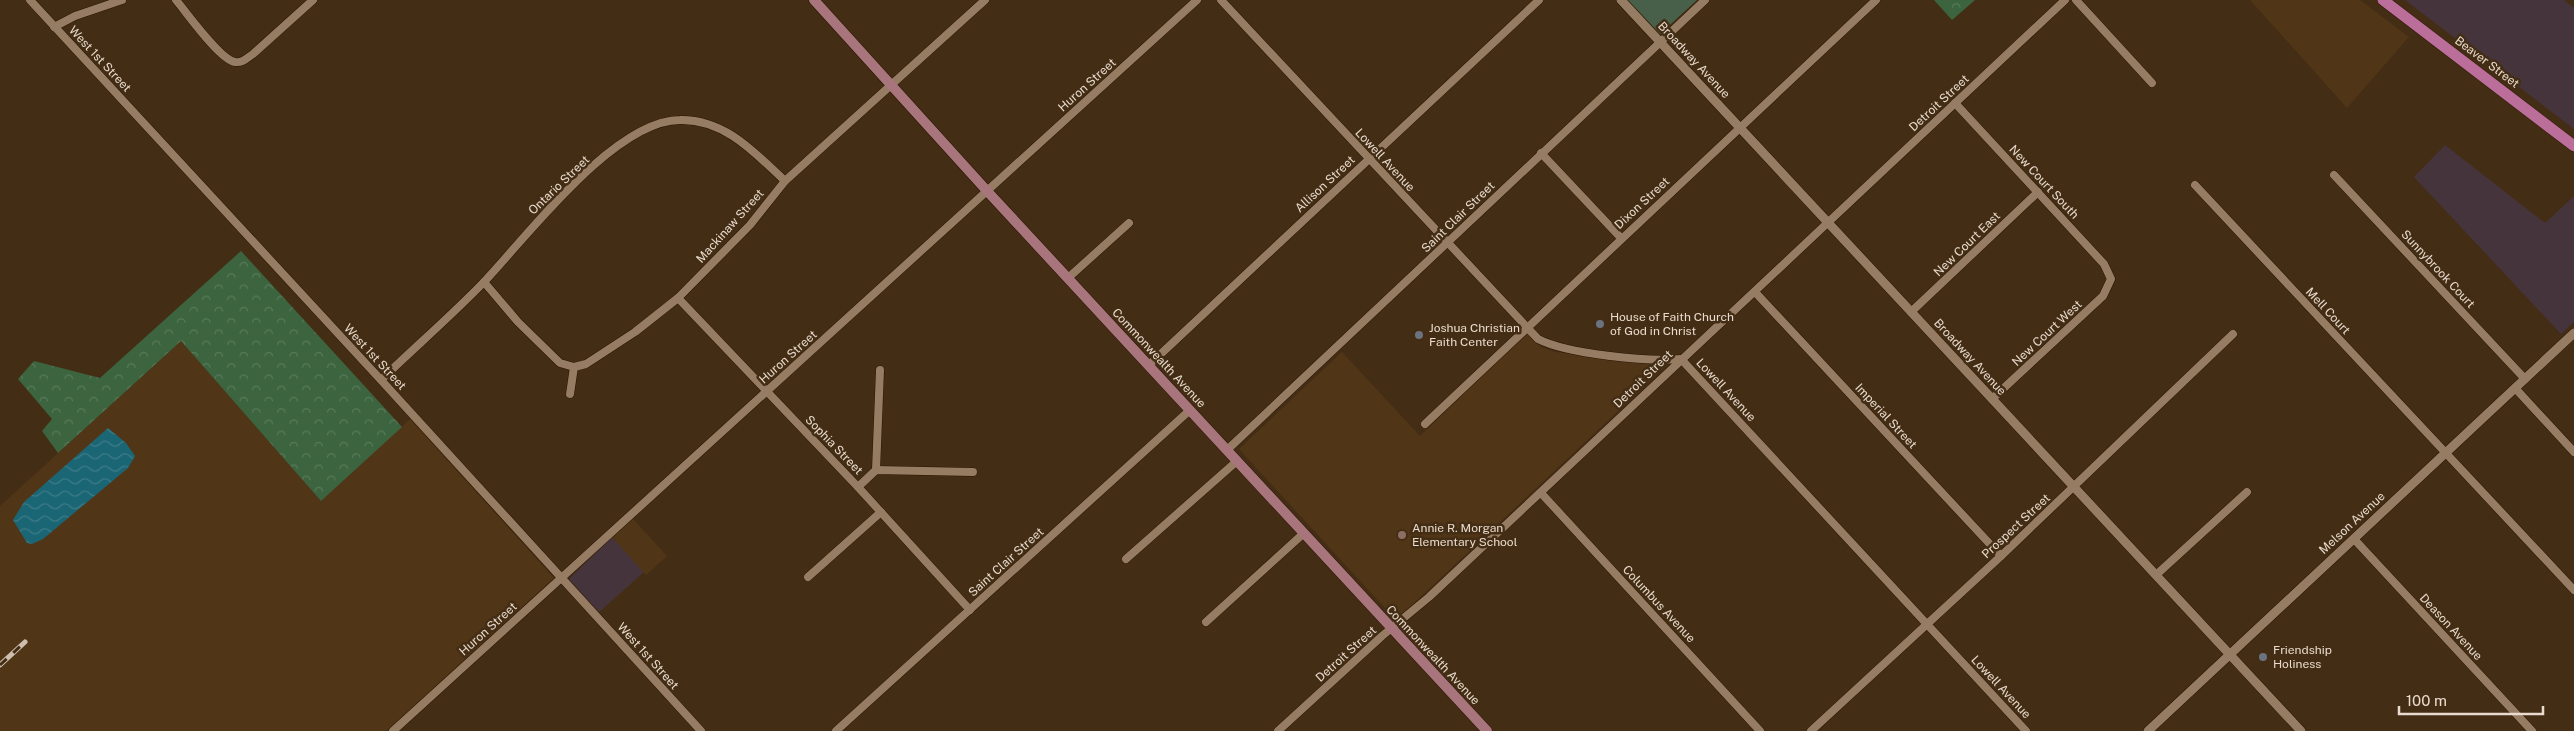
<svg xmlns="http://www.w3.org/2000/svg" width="2574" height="731" font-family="'Public Sans',sans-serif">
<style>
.commercial{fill:#46343d}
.built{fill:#513517}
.green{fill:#48604a}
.forest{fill:url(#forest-crowns)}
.water{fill:url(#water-waves)}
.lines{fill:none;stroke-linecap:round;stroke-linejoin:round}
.minor-casing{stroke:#291500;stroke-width:9}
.tertiary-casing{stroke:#291500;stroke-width:10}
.secondary-casing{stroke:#291500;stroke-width:11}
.primary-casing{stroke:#291500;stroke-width:12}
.minor{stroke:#967c62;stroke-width:8}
.tertiary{stroke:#967c62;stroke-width:9}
.secondary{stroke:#a8757d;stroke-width:10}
.primary{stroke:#ba6e99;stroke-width:11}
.rail-casing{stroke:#cebeae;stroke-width:5}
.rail{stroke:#442d15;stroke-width:3;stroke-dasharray:9;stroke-linecap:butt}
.worship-dot{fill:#6b7280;stroke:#442d15;stroke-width:2}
.education-dot{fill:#8d6e63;stroke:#442d15;stroke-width:2}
.labels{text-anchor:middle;stroke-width:5;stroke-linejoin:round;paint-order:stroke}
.street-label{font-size:12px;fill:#e9dbcd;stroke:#442d15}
.poi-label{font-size:12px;fill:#e9dbcd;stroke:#442d15;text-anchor:start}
</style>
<defs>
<pattern id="forest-crowns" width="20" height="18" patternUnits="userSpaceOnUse" patternTransform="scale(1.25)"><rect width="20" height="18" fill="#3c643f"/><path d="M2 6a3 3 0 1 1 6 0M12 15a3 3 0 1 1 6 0" fill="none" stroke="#587a5a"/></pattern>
<pattern id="water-waves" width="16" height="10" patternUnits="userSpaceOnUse" patternTransform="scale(1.25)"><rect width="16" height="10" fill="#1b6675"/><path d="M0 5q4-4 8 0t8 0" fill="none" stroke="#3c7b87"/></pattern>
</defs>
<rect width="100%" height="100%" fill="#442d15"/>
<g class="commercial">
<path d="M2405,0H2564L2574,8V129Z"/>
<path d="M2445,145L2545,223L2574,196V322L2561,334L2414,177Z"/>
<path d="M612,537L644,572L599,612L569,579Z"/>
</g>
<g class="built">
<path d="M2250,0H2360L2409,37L2347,108Z"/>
<path d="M1527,333L1541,347L1555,352L1668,364L1396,620L1239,449L1342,352L1420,436Z"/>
<path d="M181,341L321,501L410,419L554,578L386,731H0V506Z"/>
<path d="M633,519L667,556L646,575L612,537Z"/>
</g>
<path class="green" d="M1628,0H1697L1660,34Z"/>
<g class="forest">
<path d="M1934,0H1975L1952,20Z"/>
<path d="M241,251L402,427L321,501L181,341L58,453L42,431L52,419L18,379L34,361L100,378Z"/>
</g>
<path class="water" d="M108,428L126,443L135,456L128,468L43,539L32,544L27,543L13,520L24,502Z"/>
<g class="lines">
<defs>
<g id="minor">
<path d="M30,0L381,380L701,731"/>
<path d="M176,0C187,13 220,60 235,62C243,63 247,58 253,54L313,0"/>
<path d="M1221,0L1538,339C1567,354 1648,362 1681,359L2026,731"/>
<path d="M2076,0L2152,83"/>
<path d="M54,27L75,16L122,0"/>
<path d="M1955,103L2104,264L2111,279L2103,296L1992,399"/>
<path d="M1541,153L1621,238"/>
<path d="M2334,175L2525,379"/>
<path d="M2195,185L2574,590"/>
<path d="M1068,278L1129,223"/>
<path d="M484,282L518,322L560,363L574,367L586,364L635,332L678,298L750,225L785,181L985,0"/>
<path d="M1755,292L2001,556"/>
<path d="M678,298L858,487L970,610"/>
<path d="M1911,312L2038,192"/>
<path d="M1149,365L1539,0"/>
<path d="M381,380C415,347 450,317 483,283C526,238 614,120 680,120C725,119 755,153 785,181"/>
<path d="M2515,388L2574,452"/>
<path d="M570,394L574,367"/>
<path d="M1425,424L1876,0"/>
<path d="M1227,450L1705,0"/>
<path d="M876,470L880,370"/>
<path d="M858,487L876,470L973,472"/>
<path d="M1541,493L1760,731"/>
<path d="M2354,539L2532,731"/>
<path d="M1126,559L1237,461"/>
<path d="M2156,575L2247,492"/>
<path d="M808,577L881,512"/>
<path d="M1206,622L1304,533"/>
<path d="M393,731L1197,0"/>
<path d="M836,731L1190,410"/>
<path d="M1278,731L1382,636L1429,597L2065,0"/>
<path d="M1811,731L2001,556L2233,334"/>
</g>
<g id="tertiary">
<path d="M1621,0L2301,731"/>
<path d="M2148,731L2574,333"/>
</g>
<path id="secondary" d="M814,0L988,192L1487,731"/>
<path id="primary" d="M2383,0L2574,146"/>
</defs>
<use href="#minor" class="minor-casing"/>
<use href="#tertiary" class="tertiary-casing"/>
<use href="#secondary" class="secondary-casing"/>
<use href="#primary" class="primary-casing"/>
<use href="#minor" class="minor"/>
<use href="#tertiary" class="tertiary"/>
<use href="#secondary" class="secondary"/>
<use href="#primary" class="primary"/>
<defs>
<path id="rail" d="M0,665L25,642"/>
</defs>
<use href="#rail" class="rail-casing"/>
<use href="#rail" class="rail"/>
</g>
<g class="worship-dot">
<circle cx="1600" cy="324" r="5"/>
<circle cx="1419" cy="335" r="5"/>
<circle cx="2263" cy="657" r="5"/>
</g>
<circle class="education-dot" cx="1402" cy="535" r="5"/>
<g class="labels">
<g class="street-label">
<text transform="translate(100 59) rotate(47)" y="4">West 1st Street</text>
<text transform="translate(1694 60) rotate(47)" y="4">Broadway Avenue</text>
<text transform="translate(2487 62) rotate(37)" y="4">Beaver Street</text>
<text transform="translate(1087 85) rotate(-42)" y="4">Huron Street</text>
<text transform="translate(1939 103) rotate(-43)" y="4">Detroit Street</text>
<text transform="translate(1385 160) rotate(47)" y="4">Lowell Avenue</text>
<text transform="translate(2044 182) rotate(47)" y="4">New Court South</text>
<text transform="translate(1325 184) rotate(-43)" y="4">Allison Street</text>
<text transform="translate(559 185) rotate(-44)" y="4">Ontario Street</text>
<text transform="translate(1642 203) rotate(-43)" y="4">Dixon Street</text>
<text transform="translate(1458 217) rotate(-44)" y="4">Saint Clair Street</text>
<text transform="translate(730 226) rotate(-48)" y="4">Mackinaw Street</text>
<text transform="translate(1967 244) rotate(-44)" y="4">New Court East</text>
<text transform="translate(2438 269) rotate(47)" y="4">Sunnybrook Court</text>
<text transform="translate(2328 311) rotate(47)" y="4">Mell Court</text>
<text transform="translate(2047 333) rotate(-43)" y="4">New Court West</text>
<text transform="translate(375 357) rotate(47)" y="4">West 1st Street</text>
<text transform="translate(788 357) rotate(-42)" y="4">Huron Street</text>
<text transform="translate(1970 357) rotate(47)" y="4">Broadway Avenue</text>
<text transform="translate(1159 358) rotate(47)" y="4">Commonwealth Avenue</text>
<text transform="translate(1643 379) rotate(-44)" y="4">Detroit Street</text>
<text transform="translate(1726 390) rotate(47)" y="4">Lowell Avenue</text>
<text transform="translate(1886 416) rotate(47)" y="4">Imperial Street</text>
<text transform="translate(834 445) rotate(46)" y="4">Sophia Street</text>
<text transform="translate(2352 523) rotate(-43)" y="4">Melson Avenue</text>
<text transform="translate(2016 526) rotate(-43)" y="4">Prospect Street</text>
<text transform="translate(1006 562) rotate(-42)" y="4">Saint Clair Street</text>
<text transform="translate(1659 604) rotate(47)" y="4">Columbus Avenue</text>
<text transform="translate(2451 627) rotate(47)" y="4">Deason Avenue</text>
<text transform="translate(488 629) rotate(-42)" y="4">Huron Street</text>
<text transform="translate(1346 654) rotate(-42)" y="4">Detroit Street</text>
<text transform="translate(1433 655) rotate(47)" y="4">Commonwealth Avenue</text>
<text transform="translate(648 656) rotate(48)" y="4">West 1st Street</text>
<text transform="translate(2001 687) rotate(47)" y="4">Lowell Avenue</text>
</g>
<g class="poi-label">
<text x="1610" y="321">House of Faith Church<tspan x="1610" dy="14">of God in Christ</tspan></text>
<text x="1429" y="332">Joshua Christian<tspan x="1429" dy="14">Faith Center</tspan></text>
<text x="1412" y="532">Annie R. Morgan<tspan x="1412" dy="14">Elementary School</tspan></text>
<text x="2273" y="654">Friendship<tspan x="2273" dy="14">Holiness</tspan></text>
</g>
</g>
<path d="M2399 706v8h144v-8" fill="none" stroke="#e9dbcd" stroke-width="2.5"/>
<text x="2406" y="706" font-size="15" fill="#e9dbcd" stroke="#442d15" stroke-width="4" paint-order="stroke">100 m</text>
</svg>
